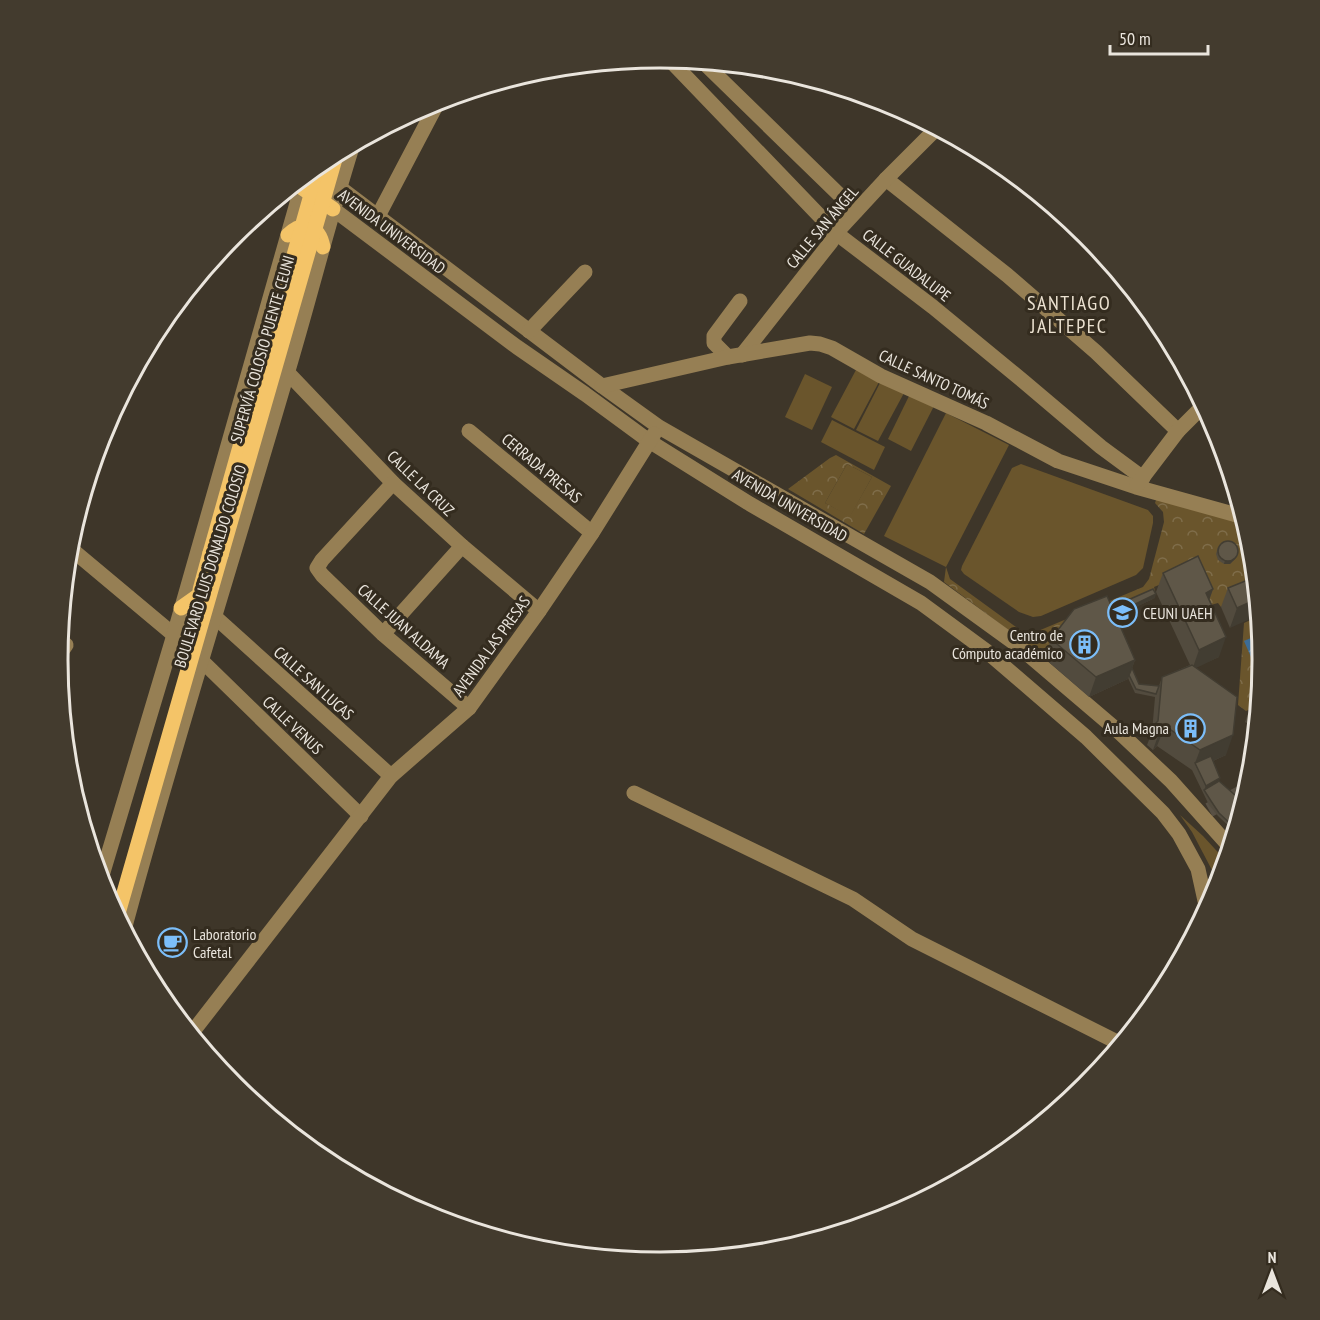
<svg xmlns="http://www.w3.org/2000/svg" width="1320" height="1320" font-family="'PT Sans Narrow',sans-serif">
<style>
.green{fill:#6a552c}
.forest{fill:url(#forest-crowns);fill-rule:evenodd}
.water{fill:url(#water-waves)}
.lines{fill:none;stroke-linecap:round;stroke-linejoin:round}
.minor-tunnel{stroke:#585044;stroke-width:15;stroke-dasharray:15 8;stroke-linecap:butt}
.minor{stroke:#967f54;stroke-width:15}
.major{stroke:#f4c468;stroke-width:15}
.major-bridge{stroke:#f4c468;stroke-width:15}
.wall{fill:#524b3e}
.shaded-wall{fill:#423d32}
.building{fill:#5f5748;stroke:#423d32;stroke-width:1.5}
.labels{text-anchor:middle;stroke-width:6;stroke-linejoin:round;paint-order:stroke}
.street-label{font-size:16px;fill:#eae5dd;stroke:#342c1f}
.poi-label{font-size:16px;fill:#eae5dd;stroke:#342c1f;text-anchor:start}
.quarter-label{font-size:20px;letter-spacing:1.5px;fill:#ebe1d0;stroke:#342c1f}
.rim{fill:none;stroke:#eae5dd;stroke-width:3}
</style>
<defs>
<pattern id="forest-crowns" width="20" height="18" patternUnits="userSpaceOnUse" patternTransform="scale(1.5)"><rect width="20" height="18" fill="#6a552c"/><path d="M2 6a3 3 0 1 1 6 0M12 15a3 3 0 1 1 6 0" fill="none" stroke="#7f6d4a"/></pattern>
<pattern id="water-waves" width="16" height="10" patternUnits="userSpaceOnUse" patternTransform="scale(1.5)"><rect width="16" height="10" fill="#3c6c96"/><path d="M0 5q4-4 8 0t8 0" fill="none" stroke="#6288a9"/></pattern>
</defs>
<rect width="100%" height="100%" fill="#3e3629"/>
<g class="green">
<path d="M857,368L880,380L854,429L831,417Z"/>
<path d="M805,374L832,387L812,430L785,417Z"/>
<path d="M881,381L904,393L878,441L856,430Z"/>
<path d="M910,394L934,406L911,451L888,439Z"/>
<path d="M946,413L1009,445L946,567L884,536Z"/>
<path d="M832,420L885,447L874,470L821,442Z"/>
<path d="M847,464L872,477L850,517L825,503Z"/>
<path d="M1021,464L1148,510L1153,516V523L1143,568L1136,575L1041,616L1033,617L1019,612L964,574L961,570L962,566L1012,468Z"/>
<path d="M1180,815L1203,836L1226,861L1225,864L1217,868L1213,872L1192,832Z"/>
</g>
<g class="forest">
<path d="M836,455L891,486L864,534L788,489L830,458ZM847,464L872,477L850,516L825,503Z"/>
<path d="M1157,497L1246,524L1251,543L1256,593L1221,607L1218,603L1207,606L1190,572L1154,587L1155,591L1100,615L1044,658L1027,644L944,582L946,567L950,579L1020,630L1030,633L1038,631L1143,587L1149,579L1164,522L1163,512L1155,503Z"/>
<path d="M1259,616L1260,634L1245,641L1261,680L1259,705L1246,711L1238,705L1244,623Z"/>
</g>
<path class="water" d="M1260,634L1263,660L1261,680L1244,641Z"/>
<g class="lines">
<g class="minor-tunnel">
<path d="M1209,810L1248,789"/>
<path d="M1230,834L1235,832"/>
</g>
<g class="minor">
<path d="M668,58L836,233L933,307L1023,381L1101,447L1143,478"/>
<path d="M702,61L856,211"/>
<path d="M886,179L1007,275L1096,352L1178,431"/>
<path d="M339,187L602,386L659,427L930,582L1017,645L1118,731L1171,781L1230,847"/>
<path d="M333,209L517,347L585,394L649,441L750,504L921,603L985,650L1086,737L1163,813L1179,834L1198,869L1207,910"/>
<path d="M378,216L439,100"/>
<path d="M529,331L585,272"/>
<path d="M742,355L831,242L836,233L886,179L937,128"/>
<path d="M728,357L714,343V336L740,301"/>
<path d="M288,373L393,483L462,546L539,611"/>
<path d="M602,386L728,357L810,343L820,344L832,348L881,376L986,423L1058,461L1136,487L1244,517"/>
<path d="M469,431L592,533"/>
<path d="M393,483L322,560L317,568L322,575L383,634L469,708"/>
<path d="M1137,485L1178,431L1204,405"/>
<path d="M70,548L174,635"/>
<path d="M214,616L391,776"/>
<path d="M383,634L462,546"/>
<path d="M57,658L66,645"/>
<path d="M201,660L361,816"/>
<path d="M634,793L853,899L912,939L1121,1044"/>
<path d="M100,882L174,635L305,175"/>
<path d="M1206,904C1208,891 1213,884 1222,876"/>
<path d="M124,930C174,744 233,559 287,374C310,297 329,220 353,144"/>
<path d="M191,1034L391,776L469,708L539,611L592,533L654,434"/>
</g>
<g class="major">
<path d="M295,183L333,209"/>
<path d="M288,235C304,220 319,226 323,247"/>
<path d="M200,590L210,553"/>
<path d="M181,608L198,596"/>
<path d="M117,917L221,555"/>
</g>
<g class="major-bridge">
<path d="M210,553L320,163"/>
<path d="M221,555L337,152"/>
</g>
</g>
<g class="wall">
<path d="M1218,547L1235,559L1230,564H1224L1218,560L1216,554Z"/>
<path d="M1163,573L1213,589L1209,600L1219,657L1196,667L1226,755L1213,761L1219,781L1244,803L1235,832L1218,816L1209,805L1192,770L1157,746L1153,750L1147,745L1152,732L1155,697L1135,693L1128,678V679L1089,697L1044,658L1051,639L1112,607L1155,598L1116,616L1135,660L1132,668L1139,684L1158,687L1159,686L1162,677L1190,665L1156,592Z"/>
<path d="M1255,577L1230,628L1221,607L1228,588Z"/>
<path d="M1259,698L1256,729L1245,722L1252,702Z"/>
</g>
<g class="shaded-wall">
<path d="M1237,556L1235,559L1230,564H1224L1225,560Z"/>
<path d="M1213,589L1206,609V593Z"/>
<path d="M1156,594L1155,598L1108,620L1109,617Z"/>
<path d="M1257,599L1259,615L1230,628L1237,608Z"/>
<path d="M1226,637L1219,657L1192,670L1199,650Z"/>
<path d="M1135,660L1128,679L1089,697L1096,677Z"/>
<path d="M1165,726L1157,746L1153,750L1160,730Z"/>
<path d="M1233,735L1226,755L1197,768L1195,763L1200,750Z"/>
<path d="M1220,778L1218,784L1204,790L1206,786Z"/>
</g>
<g class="building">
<circle cx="1228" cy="551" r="10"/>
<path d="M1198,556L1213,589L1206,593L1226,637L1199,650L1163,573Z"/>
<path d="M1255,577L1257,599L1237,608L1228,588Z"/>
<path d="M1153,589L1156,594L1115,614L1112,607Z"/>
<path d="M1107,596L1135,660L1096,677L1051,639L1074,609Z"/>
<path d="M1192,665L1237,697L1233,735L1200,750L1165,726L1160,730L1154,725L1158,721L1162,677Z"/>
<path d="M1132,668L1139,684L1159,686L1156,694L1136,689L1129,675Z"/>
<path d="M1259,698L1258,706L1252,702Z"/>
<path d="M1211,756L1220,778L1206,786L1195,763Z"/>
<path d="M1219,781L1244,803L1236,829L1219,813L1211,801L1204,790Z"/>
</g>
<defs>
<symbol id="university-ring" viewBox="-11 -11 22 22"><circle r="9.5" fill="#342c1f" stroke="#7cbef9" stroke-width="1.5"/><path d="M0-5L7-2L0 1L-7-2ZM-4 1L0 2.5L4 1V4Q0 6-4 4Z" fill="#7cbef9"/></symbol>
<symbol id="building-ring" viewBox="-11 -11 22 22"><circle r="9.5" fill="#342c1f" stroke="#7cbef9" stroke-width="1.5"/><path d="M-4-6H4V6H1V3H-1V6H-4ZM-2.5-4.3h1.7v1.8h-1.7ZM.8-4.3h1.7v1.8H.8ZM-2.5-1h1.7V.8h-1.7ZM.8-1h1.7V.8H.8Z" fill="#7cbef9"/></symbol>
<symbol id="cafe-ring" viewBox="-11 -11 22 22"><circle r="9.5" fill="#342c1f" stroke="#7cbef9" stroke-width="1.5"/><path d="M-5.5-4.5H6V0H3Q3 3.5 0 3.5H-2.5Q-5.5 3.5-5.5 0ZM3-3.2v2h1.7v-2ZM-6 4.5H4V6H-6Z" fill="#7cbef9"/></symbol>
</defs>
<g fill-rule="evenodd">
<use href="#university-ring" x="1106" y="596" width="33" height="33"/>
<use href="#building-ring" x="1068" y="628" width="33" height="33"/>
<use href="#building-ring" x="1174" y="712" width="33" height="33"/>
<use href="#cafe-ring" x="156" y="926" width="33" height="33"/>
</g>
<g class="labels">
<g class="street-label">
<text transform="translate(822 227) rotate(-50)" y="6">CALLE SAN ÁNGEL</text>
<text transform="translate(392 231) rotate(37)" y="6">AVENIDA UNIVERSIDAD</text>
<text transform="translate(907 265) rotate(38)" y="6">CALLE GUADALUPE</text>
<text transform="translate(262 349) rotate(-74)" y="6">SUPERVÍA COLOSIO PUENTE CEUNI</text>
<text transform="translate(934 379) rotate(25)" y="6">CALLE SANTO TOMÁS</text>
<text transform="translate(542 468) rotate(40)" y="6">CERRADA PRESAS</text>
<text transform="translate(421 483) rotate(44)" y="6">CALLE LA CRUZ</text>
<text transform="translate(790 505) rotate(30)" y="6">AVENIDA UNIVERSIDAD</text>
<text transform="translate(210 566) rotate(-73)" y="6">BOULEVARD LUIS DONALDO COLOSIO</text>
<text transform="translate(404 626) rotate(42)" y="6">CALLE JUAN ALDAMA</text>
<text transform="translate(491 646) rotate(-54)" y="6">AVENIDA LAS PRESAS</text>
<text transform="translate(314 683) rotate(42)" y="6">CALLE SAN LUCAS</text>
<text transform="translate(293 725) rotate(44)" y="6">CALLE VENUS</text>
</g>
<g class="poi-label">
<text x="1143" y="619">CEUNI UAEH</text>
<text x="1063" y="641" text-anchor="end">Centro de<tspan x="1063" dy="18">Cómputo académico</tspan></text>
<text x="1169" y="734" text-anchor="end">Aula Magna</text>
<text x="193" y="940">Laboratorio<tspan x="193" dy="18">Cafetal</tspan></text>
</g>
<g class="quarter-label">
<text x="1069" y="310">SANTIAGO<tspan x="1069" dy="23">JALTEPEC</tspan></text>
</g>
</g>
<path d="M0 0H1320V1320H0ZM68 660a592 592 0 1 1 1184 0a592 592 0 1 1-1184 0Z" fill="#433b2e" fill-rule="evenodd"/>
<path class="rim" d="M68 660a592 592 0 1 1 1184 0a592 592 0 1 1-1184 0Z"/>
<g transform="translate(1272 1272)" stroke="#342c1f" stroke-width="4.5" paint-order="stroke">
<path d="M0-4.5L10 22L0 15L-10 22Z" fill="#eae5dd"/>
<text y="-9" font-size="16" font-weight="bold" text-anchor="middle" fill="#eae5dd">N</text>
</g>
<path d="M1110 45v9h98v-9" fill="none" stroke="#eae5dd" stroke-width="3"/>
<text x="1119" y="45" font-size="18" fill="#eae5dd" stroke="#342c1f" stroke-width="4.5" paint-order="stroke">50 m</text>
</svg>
